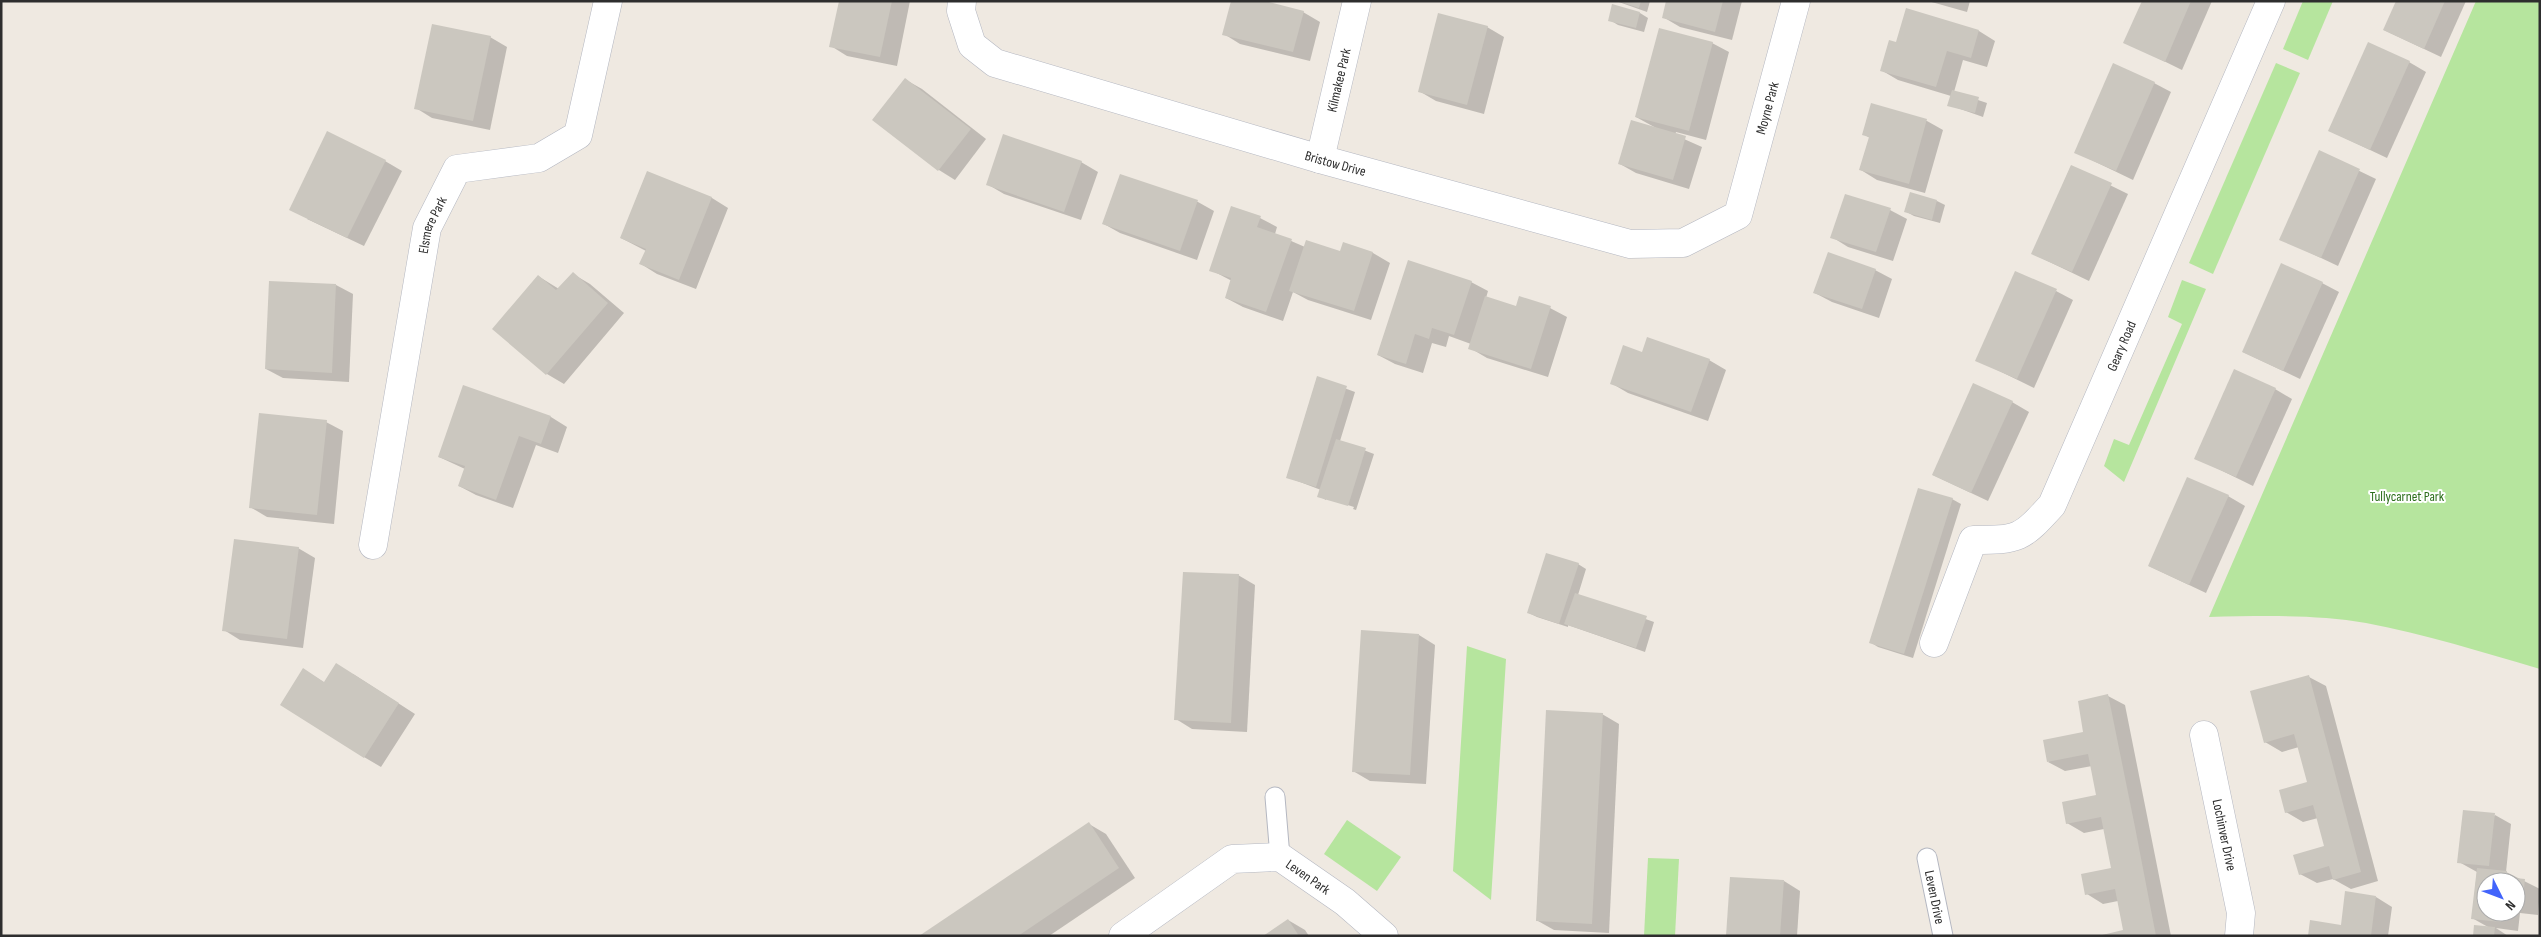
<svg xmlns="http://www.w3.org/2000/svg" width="2541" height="937" font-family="'Sofia Sans Condensed',sans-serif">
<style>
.green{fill:#b6e59e}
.shadow{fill:#0003;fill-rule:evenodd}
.building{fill:#cbc7bf}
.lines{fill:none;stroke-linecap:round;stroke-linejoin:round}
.service-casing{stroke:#b4b7c1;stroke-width:21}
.minor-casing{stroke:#b4b7c1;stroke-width:29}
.service{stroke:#fff;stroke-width:19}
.minor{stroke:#fff;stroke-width:28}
.labels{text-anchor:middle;stroke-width:4;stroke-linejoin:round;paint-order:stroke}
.street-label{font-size:14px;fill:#2e2e2e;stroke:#fff}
.park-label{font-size:14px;fill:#2c6e1b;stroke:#fff}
</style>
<rect width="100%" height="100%" fill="#efe9e1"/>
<g class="green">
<path d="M2303,1H2333L2308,60L2283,49Z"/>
<path d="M2476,1H2540V669C2482,652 2425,634 2366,623C2315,614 2260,616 2209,617Z"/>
<path d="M2276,63L2300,73L2213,274L2189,263Z"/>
<path d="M2182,280L2206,289L2124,482L2104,466L2114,439L2129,445L2182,324L2168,317Z"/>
<path d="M1467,646L1506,659L1491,900L1453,871Z"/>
<path d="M1347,820L1401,857L1377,891L1324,854Z"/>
<path d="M1648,858L1679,859L1675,936H1644Z"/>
</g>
<g class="shadow">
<path d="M840,1H910L897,66L847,56L831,46Z"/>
<path d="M1616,1H1650L1647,12Z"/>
<path d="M1667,1H1742L1732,40L1680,27L1663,17Z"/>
<path d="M1928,1H1970L1967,12Z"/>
<path d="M2143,1H2212L2182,70L2125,42Z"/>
<path d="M2397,1H2466L2441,57L2384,30Z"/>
<path d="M1303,12L1320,22L1310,61L1240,44L1224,34Z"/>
<path d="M1640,13L1648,18L1644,32L1618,25L1610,20Z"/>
<path d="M1487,27L1504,37L1484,114L1436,101L1419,91Z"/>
<path d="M1979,31L1995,41L1987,67L1963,60L1954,92L1987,103L1983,117L1949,105L1951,96L1898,80L1881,70L1897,43Z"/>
<path d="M490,37L507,47L490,130L432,118L416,108Z"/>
<path d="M1712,43L1729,52L1706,140L1676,132L1675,135L1702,147L1689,189L1636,173L1620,164L1656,128L1636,117Z"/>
<path d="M2409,62L2426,72L2387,158L2330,131Z"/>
<path d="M906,80L922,89L986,139L955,180L939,170Z"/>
<path d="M2154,83L2171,92L2133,180L2075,152Z"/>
<path d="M1872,105L1927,121L1943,130L1925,193L1877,180L1861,170L1870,138L1863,134Z"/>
<path d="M2320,152L2376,179L2338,266L2281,239Z"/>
<path d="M385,161L402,171L364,246L307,219Z"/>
<path d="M1081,162L1098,172L1081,220L1004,194L987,184Z"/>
<path d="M2071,166L2128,194L2089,281L2033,254Z"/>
<path d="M647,173L712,198L728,208L696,289L657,274L641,264L646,251L621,238Z"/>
<path d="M1121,175L1198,202L1214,211L1197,260L1120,233L1104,224Z"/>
<path d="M1937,201L1945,205L1940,223L1914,216L1905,211Z"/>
<path d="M1232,208L1260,218L1277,227L1275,234L1305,247L1341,252L1344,244L1373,253L1390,263L1371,320L1308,300L1293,292L1283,321L1243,307L1226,298L1232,281L1211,270Z"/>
<path d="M1890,210L1907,219L1893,261L1848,247L1832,237Z"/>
<path d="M1875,270L1892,279L1879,318L1832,302L1815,293Z"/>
<path d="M573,274L590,284L624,313L564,384L547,374L494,329L538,276L559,289Z"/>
<path d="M1471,282L1488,291L1486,298L1516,308H1550L1567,317L1548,377L1487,358L1470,348L1471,344L1449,336L1446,347L1432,343L1423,373L1395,364L1378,355Z"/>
<path d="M2322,283L2339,292L2300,379L2243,352Z"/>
<path d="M336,285L353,294L349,382L283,378L266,369Z"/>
<path d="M2056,291L2073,300L2034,388L1977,360Z"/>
<path d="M1642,353L1709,360L1726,370L1708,421L1628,393L1611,383Z"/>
<path d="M1317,378L1355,392L1340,441L1374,454L1356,510L1353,509L1354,507L1326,498V500L1319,496L1321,490L1287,477Z"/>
<path d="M464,387L551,417L567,427L558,453L536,445L513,508L476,495L459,486L465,469L439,457Z"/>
<path d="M2275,389L2292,399L2253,486L2196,458Z"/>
<path d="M2012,402L2029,412L1988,501L1933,475Z"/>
<path d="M326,422L343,431L334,524L267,517L250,507Z"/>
<path d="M2228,496L2245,506L2206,593L2149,566Z"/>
<path d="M1952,499L1961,504L1913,658L1878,647L1870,642Z"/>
<path d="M298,548L315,558L303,648L240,640L224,630Z"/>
<path d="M1578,564L1586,569L1578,595L1654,622L1645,652L1568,625V627L1537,617L1529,613Z"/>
<path d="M1238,575L1255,585L1247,732L1192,729L1176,719Z"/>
<path d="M1419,635L1435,645L1426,784L1370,781L1353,771Z"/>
<path d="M304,670L325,683L353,674L415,714L381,767L364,757Z"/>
<path d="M2309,677L2326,686L2378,881L2351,889L2333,879L2317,883L2300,874L2326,847L2318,818L2303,822L2286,812L2308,783L2299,747L2282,752L2265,742Z"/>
<path d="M2108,696L2125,705L2171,936H2100L2124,931L2118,901L2103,904L2087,894L2112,869L2104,829L2084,833L2067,823L2097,796L2092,766L2065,771L2048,762L2085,733Z"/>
<path d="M1602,714L1619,724L1609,933L1554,930L1538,921Z"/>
<path d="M2495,815L2511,824L2506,872L2540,889L2538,915L2520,913L2518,931L2496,928L2508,936H2474L2488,927L2472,918L2477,872L2459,862ZM2486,882H2516V912H2486Z"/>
<path d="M1089,824L1106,834L1135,878L1049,936H921Z"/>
<path d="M1784,881L1800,891L1797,936H1728Z"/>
<path d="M2376,897L2392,907L2388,936H2309L2342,926Z"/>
<path d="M1288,920L1305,930L1309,936H1265Z"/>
</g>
<g class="building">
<path d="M839,1H892L880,57L829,47Z"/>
<path d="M1231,1H1265L1304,11L1293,52L1222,35Z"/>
<path d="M1618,1H1641L1639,8Z"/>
<path d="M1666,1H1723L1715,32L1662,18Z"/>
<path d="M2142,1H2191L2165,62L2123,43Z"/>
<path d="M2396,1H2445L2424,49L2383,30Z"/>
<path d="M1612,4L1640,12L1636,28L1608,21Z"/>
<path d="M1906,8L1979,30L1971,58L1947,51L1936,87L1880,71L1889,40L1896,42Z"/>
<path d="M1438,13L1488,26L1467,105L1418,92Z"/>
<path d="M432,24L491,36L473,121L414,109Z"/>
<path d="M1659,28L1713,42L1689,131L1635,117Z"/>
<path d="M2368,42L2410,61L2370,150L2328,131Z"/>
<path d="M2113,63L2155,82L2116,171L2074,153Z"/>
<path d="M905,78L971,129L938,171L872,120Z"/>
<path d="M1952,90L1979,97L1975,113L1947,106Z"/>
<path d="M1871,103L1927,119L1909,184L1859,170L1869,137L1862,135Z"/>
<path d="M1631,120L1686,136L1673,180L1618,164Z"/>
<path d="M327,131L386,160L347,238L289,210Z"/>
<path d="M1003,134L1082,161L1064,212L986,185Z"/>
<path d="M2319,150L2360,169L2321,258L2279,240Z"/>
<path d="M2071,165L2112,183L2072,272L2031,254Z"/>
<path d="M647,171L712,197L679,280L639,264L646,249L620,238Z"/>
<path d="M1120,174L1198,200L1180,251L1102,224Z"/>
<path d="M1910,192L1937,200L1932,220L1904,212Z"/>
<path d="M1845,194L1891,208L1876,252L1830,238Z"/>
<path d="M1231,206L1261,216L1257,227L1292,239L1266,312L1225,298L1231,278L1209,271Z"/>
<path d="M1306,240L1340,251L1343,242L1373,252L1354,311L1289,291Z"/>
<path d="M1828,252L1876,269L1862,309L1813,293Z"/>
<path d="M1408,260L1472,281L1454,335L1432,328L1429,339L1415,334L1406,364L1377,355Z"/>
<path d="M2281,263L2323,282L2283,371L2242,352Z"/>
<path d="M2015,271L2057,289L2017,379L1975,361Z"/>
<path d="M573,272L608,303L546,375L492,329L538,275L556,290Z"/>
<path d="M269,281L336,284L332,373L265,369Z"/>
<path d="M1485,296L1516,306L1519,296L1551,306L1531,369L1468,349Z"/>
<path d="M1647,337L1710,359L1691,412L1610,384L1623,345L1642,352Z"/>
<path d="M2234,369L2276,388L2236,477L2194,459Z"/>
<path d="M1317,376L1347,386L1316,487L1286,478Z"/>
<path d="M1973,383L2013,401L1971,493L1932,475Z"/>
<path d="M463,385L551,416L541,444L519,436L496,500L458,486L465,466L438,457Z"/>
<path d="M259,413L327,420L317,515L249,508Z"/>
<path d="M1336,439L1366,448L1348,506L1317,497Z"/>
<path d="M2187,477L2229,495L2189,585L2148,566Z"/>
<path d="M1918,488L1953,498L1904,654L1869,643Z"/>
<path d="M234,539L299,547L287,639L222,631Z"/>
<path d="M1546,553L1579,563L1559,624L1527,613Z"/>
<path d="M1183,572L1239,574L1231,723L1174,720Z"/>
<path d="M1575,593L1647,616L1636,648L1564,624Z"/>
<path d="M1361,630L1419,634L1410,775L1352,772Z"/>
<path d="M336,663L399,703L364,758L280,705L303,668L324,682Z"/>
<path d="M2309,675L2361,872L2333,880L2329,866L2299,875L2293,855L2324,846L2313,805L2285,813L2279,790L2307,782L2294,734L2264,743L2250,691Z"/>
<path d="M2108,694L2135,827L2156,936H2098L2123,930L2115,889L2085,895L2081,874L2111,868L2101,817L2066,824L2062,802L2096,795L2088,754L2047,762L2043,740L2083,732L2078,701Z"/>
<path d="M1546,710L1603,713L1592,924L1536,921Z"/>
<path d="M2463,810L2495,813L2489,866L2457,863Z"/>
<path d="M1089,822L1119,868L1018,936H919Z"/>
<path d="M2477,868L2507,871L2506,877L2525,879L2522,906H2516V882H2486V912H2502L2501,922L2471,919Z"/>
<path d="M1730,877L1784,880L1780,936H1726Z"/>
<path d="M2345,891L2376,896L2371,936H2308L2310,920L2341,925Z"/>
<path d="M1288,919L1299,936H1263Z"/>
<path d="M2474,925L2495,927L2494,936H2473Z"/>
</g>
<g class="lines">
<defs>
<g id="service">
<path d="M1275,797L1280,857"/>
<path id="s1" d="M1927,858L1943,936"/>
</g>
<g id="minor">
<path id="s2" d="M962,1L961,11L972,45L995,63L1320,159L1630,244L1683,243L1738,215L1796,1"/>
<path id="s3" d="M1320,159L1357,1"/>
<path id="s4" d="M373,545L427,228L457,169L539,158L578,135L608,1"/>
<path id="s5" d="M1934,643L1973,540C2019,540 2021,539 2052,505L2271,1"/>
<path id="s6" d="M2204,735L2241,913L2239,936"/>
<path id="s7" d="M1123,936L1232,859L1280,857L1345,902L1384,936"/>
</g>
</defs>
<use href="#service" class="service-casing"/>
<use href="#minor" class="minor-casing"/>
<use href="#service" class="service"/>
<use href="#minor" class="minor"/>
</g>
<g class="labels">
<g class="street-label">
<text dy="5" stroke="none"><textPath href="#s3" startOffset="81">Kilmakee Park</textPath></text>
<text dy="5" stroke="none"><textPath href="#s2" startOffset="961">Moyne Park</textPath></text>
<text dy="5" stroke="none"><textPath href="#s2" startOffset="430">Bristow Drive</textPath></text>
<text dy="5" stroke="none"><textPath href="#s4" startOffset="326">Elsmere Park</textPath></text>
<text dy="5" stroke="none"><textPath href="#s5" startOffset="375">Geary Road</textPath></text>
<text dy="5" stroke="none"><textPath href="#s6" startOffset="102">Lochinver Drive</textPath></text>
<text dy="5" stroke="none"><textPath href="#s7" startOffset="216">Leven Park</textPath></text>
<text dy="5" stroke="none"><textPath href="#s1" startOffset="40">Leven Drive</textPath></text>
</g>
<g class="park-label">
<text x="2407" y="501">Tullycarnet Park</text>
</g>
</g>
<rect width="2541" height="937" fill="none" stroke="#2e2e2e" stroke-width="5"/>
<g transform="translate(2501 897) rotate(132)"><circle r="24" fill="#ffffff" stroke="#ababab"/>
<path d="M0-4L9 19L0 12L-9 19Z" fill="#4264fb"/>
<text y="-8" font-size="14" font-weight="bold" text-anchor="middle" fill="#2e2e2e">N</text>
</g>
</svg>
